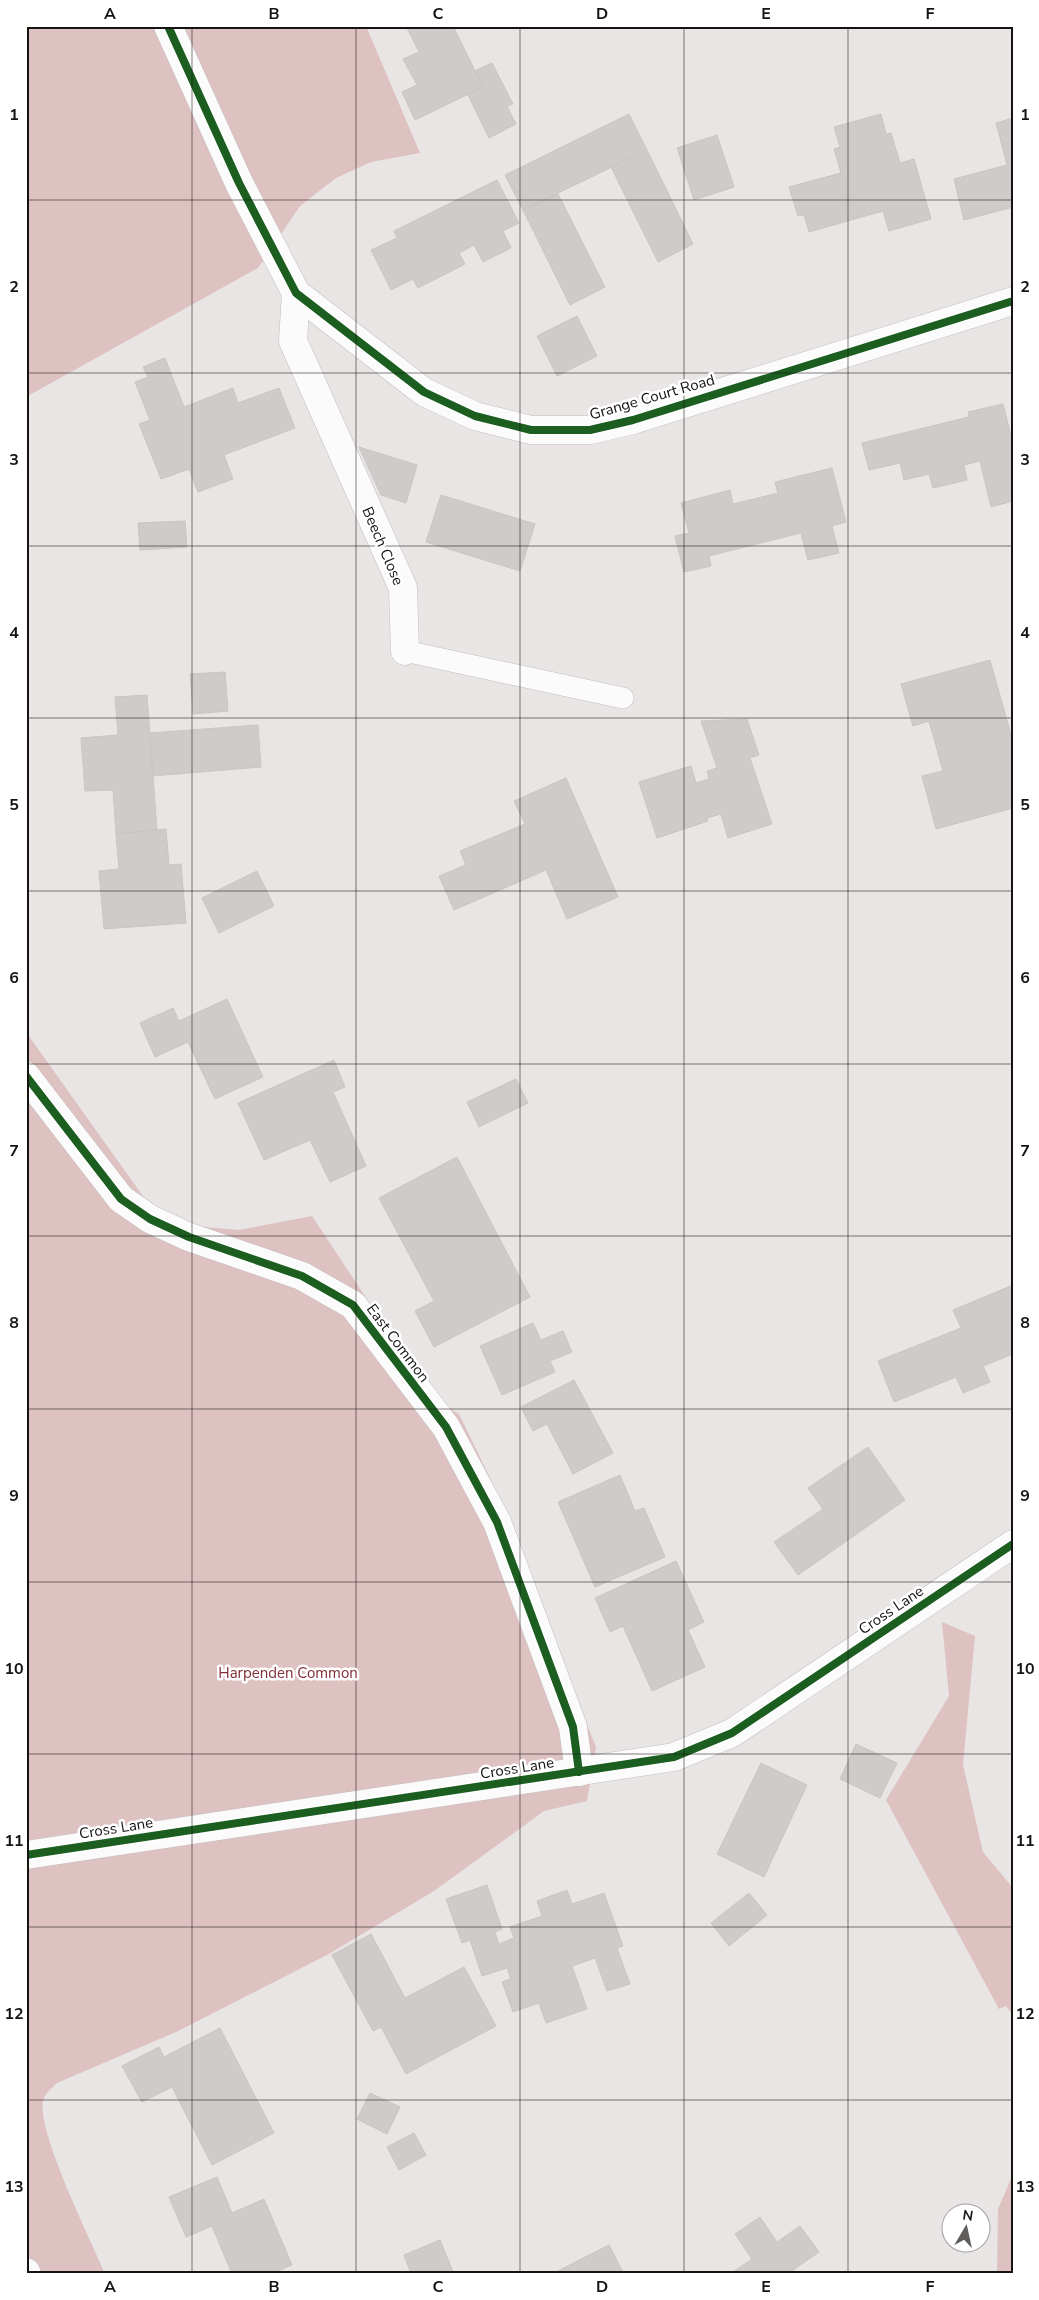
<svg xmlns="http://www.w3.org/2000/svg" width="1039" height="2300" font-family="'Nunito Sans',sans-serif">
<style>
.green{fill:#dec1c1}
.building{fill:#cfcbcb;stroke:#cac5c5}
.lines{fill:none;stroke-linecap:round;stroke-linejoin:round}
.lane-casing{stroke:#c3bebe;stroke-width:22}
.street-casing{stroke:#c3bebe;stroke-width:29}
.lane{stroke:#fcfbfb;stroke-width:21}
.street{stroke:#fcfbfb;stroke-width:28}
.cycleway-casing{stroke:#fff;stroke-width:11}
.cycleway{stroke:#1b5e20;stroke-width:8}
.grid{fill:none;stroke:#161313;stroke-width:1;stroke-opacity:0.55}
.labels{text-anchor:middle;stroke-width:5;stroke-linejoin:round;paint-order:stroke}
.street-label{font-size:15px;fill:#161313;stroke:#fff}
.park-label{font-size:15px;fill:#802d36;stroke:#fff}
.neatline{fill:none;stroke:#161313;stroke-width:2}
.grid-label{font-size:16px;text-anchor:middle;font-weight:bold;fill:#161313}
</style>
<rect width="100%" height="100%" fill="#eae5e5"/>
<g class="green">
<path d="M26,26H366L420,153L371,162L336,178L300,206L258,268L26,397Z"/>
<path d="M26,1032L150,1206L183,1225L239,1230L312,1216L433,1399L459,1414L507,1513L579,1705L596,1747L587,1801L544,1811L434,1891L327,1955L176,2032L57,2083C51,2089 45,2093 43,2101C37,2133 91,2240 105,2274H26Z"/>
<path d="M942,1622L975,1636L963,1765L983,1852L1013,1888V2015L1006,2006L999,2009L886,1800L949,1696Z"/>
<path d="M1013,2174V2274H997L998,2209Z"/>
</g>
<g class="building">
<path d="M406,26H453L483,87L415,120L402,92L417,85L403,59L419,52Z"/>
<path d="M492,63L513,104L507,106L516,124L489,138L468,95L483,87L475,71Z"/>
<path d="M629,114L647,150L523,210L505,175Z"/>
<path d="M881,114L886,134L891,133L900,163L914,159L931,219L889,231L883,211L809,232L804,215L798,216L789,187L841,173L834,149L840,147L834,127Z"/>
<path d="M1013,118V207L964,220L954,179L1007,165L996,123Z"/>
<path d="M717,135L734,187L694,200L677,148Z"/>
<path d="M647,150L693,244L658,262L611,167Z"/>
<path d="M497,180L519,223L503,231L511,248L483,262L474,245L459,253L465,264L418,288L413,279L391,290L371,250L397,238L394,231Z"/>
<path d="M558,194L605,287L570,305L523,210Z"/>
<path d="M577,316L597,356L557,376L537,336Z"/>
<path d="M165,358L184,407L233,388L238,403L279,388L295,428L224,455L233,479L198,492L189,469L161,479L139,424L150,420L135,382L148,377L143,367Z"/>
<path d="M1003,404L1013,444V501L991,507L980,461L964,465L967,480L933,488L929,474L904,480L900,463L869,470L862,443L969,417L968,412Z"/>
<path d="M359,447L417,465L406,503L381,495Z"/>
<path d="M832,468L846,522L832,526L839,553L808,560L801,533L709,556L711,566L684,572L675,536L689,533L681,503L730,490L733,504L778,493L775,482Z"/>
<path d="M441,495L535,524L520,571L426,542Z"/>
<path d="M185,521L187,547L140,550L138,523Z"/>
<path d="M990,660L1013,742V808L936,829L922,776L943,771L929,721L913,726L901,684Z"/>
<path d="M225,672L228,711L193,714L190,674Z"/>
<path d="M147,695L157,830L116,834L113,790L85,791L81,738L118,735L115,697Z"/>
<path d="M747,719L759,755L750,758L772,824L728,838L721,814L707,818L708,821L657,838L639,782L691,766L696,783L709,779L707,771L717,768L701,721Z"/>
<path d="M258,725L261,767L153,776L150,733Z"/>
<path d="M566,778L618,897L567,919L546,870L454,910L439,876L466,865L460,851L525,824L514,801Z"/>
<path d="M166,829L169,865L181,864L186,923L104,929L99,871L119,869L116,834Z"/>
<path d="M257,871L274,906L219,933L202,898Z"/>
<path d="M227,999L263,1077L215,1099L188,1042L155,1057L140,1023L173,1008L179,1021Z"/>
<path d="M334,1060L345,1087L333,1092L366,1166L330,1182L310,1140L264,1160L238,1103Z"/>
<path d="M516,1079L528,1103L479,1127L467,1102Z"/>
<path d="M457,1157L530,1297L434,1347L415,1311L434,1301L379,1198Z"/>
<path d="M1013,1285V1354L983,1366L990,1382L963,1393L956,1377L894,1402L878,1361L961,1328L953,1310Z"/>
<path d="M533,1323L541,1340L563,1331L572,1352L550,1361L555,1372L502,1395L480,1346Z"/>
<path d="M574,1380L613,1453L573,1474L547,1424L533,1431L521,1407Z"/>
<path d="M868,1447L905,1500L798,1575L774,1542L823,1509L808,1488Z"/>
<path d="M620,1475L635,1511L644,1508L665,1557L595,1587L558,1502Z"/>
<path d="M676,1561L704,1622L688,1630L705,1667L652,1691L623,1626L610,1632L595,1598Z"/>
<path d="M856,1744L897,1763L880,1798L840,1779Z"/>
<path d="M761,1763L807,1785L764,1877L717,1854Z"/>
<path d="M487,1885L502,1929L495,1932L499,1944L514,1938L510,1927L542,1916L537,1901L567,1890L572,1904L604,1893L623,1946L617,1948L630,1984L607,1991L595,1958L572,1966L587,2009L546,2023L539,2003L513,2012L502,1982L511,1979L507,1968L482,1976L470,1940L462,1943L446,1899Z"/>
<path d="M749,1893L767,1915L729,1946L711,1923Z"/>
<path d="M371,1934L405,1998L464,1967L496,2026L406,2074L381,2027L373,2031L332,1955Z"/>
<path d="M220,2028L274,2133L212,2165L172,2087L142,2102L122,2066L159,2047L164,2057Z"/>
<path d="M370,2093L400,2107L387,2134L357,2119Z"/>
<path d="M414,2133L426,2155L399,2170L387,2147Z"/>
<path d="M217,2177L232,2213L264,2199L292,2265L271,2274H232L212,2226L186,2237L169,2197Z"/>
<path d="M760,2217L777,2242L800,2226L819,2252L793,2270L796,2274H730L752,2259L735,2234Z"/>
<path d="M440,2240L454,2274H411L404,2255Z"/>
<path d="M609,2245L624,2274H552Z"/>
</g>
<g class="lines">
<defs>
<path id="lane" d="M405,651L623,698"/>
<g id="street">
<path d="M168,26L239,183L296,293L424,392L475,416L531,430H590L633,420L1013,301"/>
<path d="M296,293L293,341L403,588L405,651"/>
<path d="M26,1076L121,1199L150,1219L189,1237L302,1276L353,1305L446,1427L497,1522L573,1727L579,1772"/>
<path d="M26,1855L674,1757L732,1733L1013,1544"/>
<path d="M26,2272L27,2274"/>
</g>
</defs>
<use href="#lane" class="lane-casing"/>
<use href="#street" class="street-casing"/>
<use href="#lane" class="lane"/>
<use href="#street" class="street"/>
<defs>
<g id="cycleway">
<path d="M168,26L239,183L296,293L424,392L475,416L531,430H590L633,420L1013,301"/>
<path d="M26,1076L121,1199L150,1219L189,1237L302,1276L353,1305L446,1427L497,1522L573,1727L579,1772"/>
<path d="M26,1855L674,1757L732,1733L1013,1544"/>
</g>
</defs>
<use href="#cycleway" class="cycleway-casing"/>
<use href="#cycleway" class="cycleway"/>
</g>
<path class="grid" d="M192,26V2274M356,26V2274M520,26V2274M684,26V2274M848,26V2274M26,200H1013M26,373H1013M26,546H1013M26,718H1013M26,891H1013M26,1064H1013M26,1236H1013M26,1409H1013M26,1582H1013M26,1754H1013M26,1927H1013M26,2100H1013"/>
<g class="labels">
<g class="street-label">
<text transform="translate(652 397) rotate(-16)" y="5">Grange Court Road</text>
<text transform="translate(383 546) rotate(67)" y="5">Beech Close</text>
<text transform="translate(398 1343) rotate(53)" y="5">East Common</text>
<text transform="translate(891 1610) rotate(-34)" y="5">Cross Lane</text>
<text transform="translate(517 1768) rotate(-9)" y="5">Cross Lane</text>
<text transform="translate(116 1828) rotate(-9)" y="5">Cross Lane</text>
</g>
<g class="park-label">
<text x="288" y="1678">Harpenden Common</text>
</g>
</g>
<rect width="1039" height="2300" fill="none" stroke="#ffffff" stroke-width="55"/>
<g transform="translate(966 2228) rotate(9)"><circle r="24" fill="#ffffff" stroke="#a2a1a1"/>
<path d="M0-4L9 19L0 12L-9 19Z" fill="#605c5c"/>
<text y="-8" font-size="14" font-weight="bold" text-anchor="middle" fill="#161313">N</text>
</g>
<rect x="28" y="28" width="984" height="2244" class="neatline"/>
<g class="grid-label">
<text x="110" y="19">A</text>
<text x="274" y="19">B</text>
<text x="438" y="19">C</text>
<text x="602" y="19">D</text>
<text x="766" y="19">E</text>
<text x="930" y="19">F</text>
<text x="14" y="120">1</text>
<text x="1025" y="120">1</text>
<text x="14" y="292">2</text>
<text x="1025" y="292">2</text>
<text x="14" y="465">3</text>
<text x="1025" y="465">3</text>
<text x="14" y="638">4</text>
<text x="1025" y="638">4</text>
<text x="14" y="810">5</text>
<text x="1025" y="810">5</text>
<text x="14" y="983">6</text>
<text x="1025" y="983">6</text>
<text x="14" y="1156">7</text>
<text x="1025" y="1156">7</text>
<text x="14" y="1328">8</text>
<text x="1025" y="1328">8</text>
<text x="14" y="1501">9</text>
<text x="1025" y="1501">9</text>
<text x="14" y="1674">10</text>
<text x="1025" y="1674">10</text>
<text x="14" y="1846">11</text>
<text x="1025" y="1846">11</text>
<text x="14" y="2019">12</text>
<text x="1025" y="2019">12</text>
<text x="14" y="2192">13</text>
<text x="1025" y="2192">13</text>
<text x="110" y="2292">A</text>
<text x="274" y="2292">B</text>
<text x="438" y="2292">C</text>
<text x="602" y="2292">D</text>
<text x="766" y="2292">E</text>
<text x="930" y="2292">F</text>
</g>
</svg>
